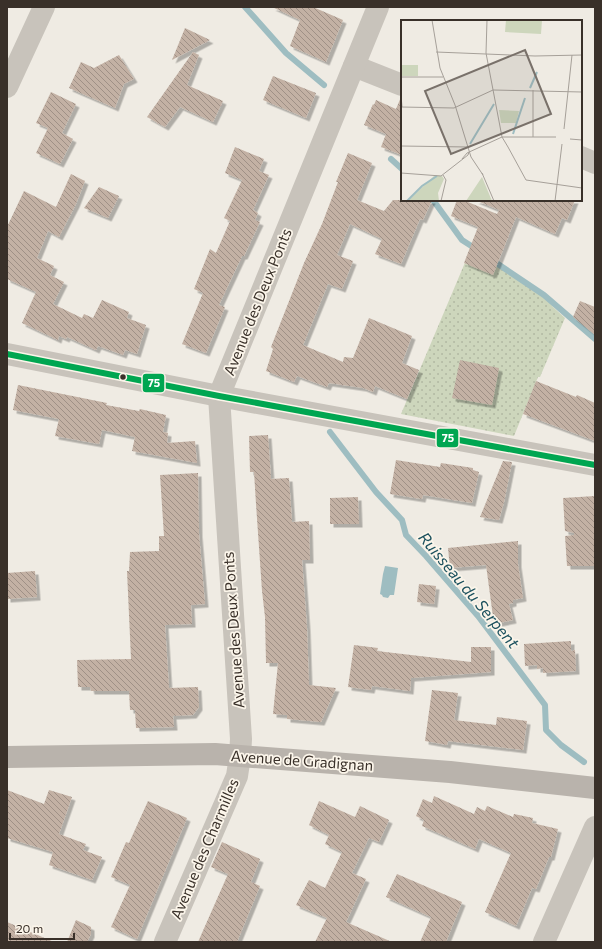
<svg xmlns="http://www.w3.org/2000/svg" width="602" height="949" font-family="Commissioner,sans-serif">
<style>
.garden{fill:url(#garden-dots)}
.water{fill:#9ebdc1}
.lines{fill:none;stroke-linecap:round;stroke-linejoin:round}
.stream{stroke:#9ebdc1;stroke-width:6}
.building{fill:url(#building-back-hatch);filter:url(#shadow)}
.street{stroke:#c8c3bb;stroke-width:22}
.secondary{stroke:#b9b3ac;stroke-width:22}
.bus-1-casing{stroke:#fbf5ea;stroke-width:9}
.bus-1{stroke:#00a651;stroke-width:6}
.bus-dot{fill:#393029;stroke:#fbf5ea;stroke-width:1.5}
.labels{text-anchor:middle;stroke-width:3.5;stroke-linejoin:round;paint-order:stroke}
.street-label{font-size:15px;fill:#393029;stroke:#fbf5ea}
.water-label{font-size:16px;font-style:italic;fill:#1c515e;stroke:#fbf5ea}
.inset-river{fill:none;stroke:#9ebdc1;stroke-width:2}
.inset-road{fill:none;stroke:#a6a099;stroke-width:1}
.view{fill:#79716a;fill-opacity:0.15;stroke:#79716a;stroke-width:2}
.inset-edge{fill:none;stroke:#393029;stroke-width:2}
.line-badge{stroke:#fbf5ea;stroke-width:1.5}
.badge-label{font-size:11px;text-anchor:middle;font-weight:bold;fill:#fff}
</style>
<defs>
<pattern id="garden-dots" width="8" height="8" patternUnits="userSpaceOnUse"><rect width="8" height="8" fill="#cdd6bc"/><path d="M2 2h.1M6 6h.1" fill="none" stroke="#b1b8a2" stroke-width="1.8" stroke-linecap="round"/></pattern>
<pattern id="building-back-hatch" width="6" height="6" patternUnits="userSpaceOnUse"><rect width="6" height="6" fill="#c3b1a4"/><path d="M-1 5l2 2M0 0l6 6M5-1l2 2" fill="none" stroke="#9f9086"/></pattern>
<filter id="shadow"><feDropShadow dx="3.5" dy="3.5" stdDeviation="0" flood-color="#0004"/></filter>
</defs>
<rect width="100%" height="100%" fill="#efebe3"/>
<path class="garden" d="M472,246L547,299L553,307L565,318L540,377H538L514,436L401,414Z"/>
<path class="water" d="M385,566L398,568L394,595H390L388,598L383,597L382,595L380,594L383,574Z"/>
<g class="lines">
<g class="stream">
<path d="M245,7L286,53L324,85"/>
<path d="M391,159L402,169"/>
<path d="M433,200L462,240L476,249"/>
<path d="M492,260L544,295L595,339"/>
<path d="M330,432L376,492L402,520L406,535L426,556L478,616L545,705L546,730L561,745L584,762"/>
</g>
</g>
<g class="building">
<path d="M272,7H313L343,20L326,62L290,46L300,20Z"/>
<path d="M185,28L210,40L172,60Z"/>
<path d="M193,52L199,55L187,85L223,101L213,122L180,107L165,127L147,117Z"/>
<path d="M119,55L134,79L124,84L115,108L69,88L81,62L94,68Z"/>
<path d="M273,76L316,93L306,118L263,100Z"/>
<path d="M51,92L76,104L62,133L73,139L60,164L36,153L48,128L36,123Z"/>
<path d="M401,97H402V155L381,147L386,134L364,125L373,104L374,105L376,100L396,109Z"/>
<path d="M235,147L264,159L259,171L269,175L253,210L258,213L255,220L260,222L244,256H242L219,305L225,307L206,353L182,344L203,293L194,289L210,249L216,253L230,221L224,218L242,180L225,173Z"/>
<path d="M348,153L372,163L357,200L384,211L393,200H432L423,220L420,219L401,264L375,254L382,239L350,224L337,255L353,261L342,289L328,284L303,345L343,362L344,357L353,358L369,318L412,336L402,363L419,370L407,399L375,386L373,392L363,388L329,383L327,387L297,376L294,382L266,371L273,349L271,347L304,263L322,224L338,182H336Z"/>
<path d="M71,174L85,181L76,204L59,237L48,231L37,258L54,266L50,275L64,282L53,304L82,318L84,314L93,318L102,300L129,312L127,318L146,325L137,354L125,350L123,355L98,346L96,350L67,337L66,339L59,336L58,340L22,323L36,292L7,279V227L24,191L56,207Z"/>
<path d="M99,187L119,196L108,218L84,208Z"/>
<path d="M457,200H463L497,214L499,210L475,200H575L567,220L562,218L555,234L516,217L493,275L464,263L478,227L451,216Z"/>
<path d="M580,301L595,307V335L573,317Z"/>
<path d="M460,360L499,368L492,405L452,398Z"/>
<path d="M536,381L576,397L577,395L595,403V441L523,414Z"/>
<path d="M18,385L107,403L106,405L139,411L140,409L166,415L163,432L168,433L167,443L195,441L197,463L132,451L135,437L102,430L99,444L55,436L59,419L13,410Z"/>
<path d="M268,435L271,479L289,478L292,522L309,521L310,560H302L307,628L309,685L336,688L321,722L287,719V715L273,714L278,663H266L265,617L262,591L256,504L254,472H250L249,436Z"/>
<path d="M396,460L440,467L441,463L473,468V470L479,472L472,503L423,495L422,499L390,494Z"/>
<path d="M503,461L512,462L504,502L499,520L480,517Z"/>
<path d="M198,473L199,534L205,604L191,605L192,624L165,625L169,688L198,687L199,707L193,715L173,716L174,727L136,728L135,710H130L129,691H91L90,687H78L77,660L131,659L127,571H129L130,552L159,551V536H164L160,475Z"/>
<path d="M595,496V566H567L565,536L574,535V533L565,531L563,498Z"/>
<path d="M358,497L359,524H330V498Z"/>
<path d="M518,541V564L523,598L513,600V603L509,604L513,620L494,624L486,565L450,568L448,548Z"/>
<path d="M35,571L37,597L7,599V573Z"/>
<path d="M419,584L436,586L434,604L417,602Z"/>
<path d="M571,641V651L575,650L576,671L543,673V668L537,669V665L525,666L524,644Z"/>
<path d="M354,645L378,648L377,651L471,662V647H491V672L411,678L410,691L372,686L371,690L348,687Z"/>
<path d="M432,690L458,693L454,720L496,725L497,717L527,721L523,750L448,741L447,745L425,741Z"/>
<path d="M7,790L44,804L49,790L72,797L59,834L86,844L83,850L102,857L92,880L49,865L53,852L7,838Z"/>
<path d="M434,796L474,814L477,807L485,811L487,806L513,817L514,814L533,818L532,823L558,829L551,857H549L536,889L532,888L516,926L485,912L511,853L479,839L475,849L422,826L424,820L416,816L423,799L432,803Z"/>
<path d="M148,801L187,818L137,939L111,927L130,885L111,877L126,842L129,843Z"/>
<path d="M319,801L355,817L360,806L389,820L379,842L369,838L352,873L366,879L346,922L392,942H315L327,918L296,905L309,880L325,888L342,852L325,844L329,835L309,825Z"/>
<path d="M222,842L260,859L251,882L260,886L237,942H198L228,874L211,867Z"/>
<path d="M397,874L462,902L446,942H420L431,917L386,897Z"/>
<path d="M76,920L91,927V934L87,942H67Z"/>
<path d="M7,922L54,942H7Z"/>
</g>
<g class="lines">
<g class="street">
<path d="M354,66L402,85"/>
<path d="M7,87L44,7"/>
<path d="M581,157L595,163"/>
<path d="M7,354L219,396L595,465"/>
<path d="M165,942L237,776L240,756L241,739L219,396L378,7"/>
<path d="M544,942L595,827"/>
</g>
<path class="secondary" d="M7,757L215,754L240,756L450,772L595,788"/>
<defs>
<path id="bus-1" d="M7,354L219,396L595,465"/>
</defs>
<use href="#bus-1" class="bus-1-casing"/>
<use href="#bus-1" class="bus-1"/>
</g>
<circle class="bus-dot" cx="123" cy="377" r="3.5"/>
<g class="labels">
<g class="street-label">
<text transform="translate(258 302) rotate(-68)" y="5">Avenue des Deux Ponts</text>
<text transform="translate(234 630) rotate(-94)" y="5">Avenue des Deux Ponts</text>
<text transform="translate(302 761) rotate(4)" y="5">Avenue de Gradignan</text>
<text transform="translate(205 849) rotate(-67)" y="5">Avenue des Charmilles</text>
</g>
<g class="water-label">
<text transform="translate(469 590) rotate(50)" y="6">Ruisseau du Serpent</text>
</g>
</g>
<g transform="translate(401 20)">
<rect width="181" height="181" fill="#efebe3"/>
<path d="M105,0H141L140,14L104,12Z" fill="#cdd6bc"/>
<path d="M34,155L41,156L43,159L37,173L38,181H7Z" fill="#cdd6bc"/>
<path d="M1,45H17V56H0ZM98,90L118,91L115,103H100ZM81,157L91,181H65Z" fill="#cdd6bc"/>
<path class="inset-river" d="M129,68L136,52M112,114L124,78M69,124L93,84M6,181L21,166L36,156"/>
<path class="inset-road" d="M31,0L39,48L54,85L70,137L82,155M86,0L85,33L101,117L107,127L125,160L181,168M35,32L134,36L181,35M0,57H42M132,70V117M0,75L1,87M0,87L53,88L92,70L181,72M163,109L171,35M169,119L181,120M0,126L67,127M61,139L66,133L101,117H155M0,153L40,156L67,135L68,132M81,153L93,181M40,181L45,160L42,155M154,181L161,124"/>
<path class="view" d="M124,30L150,94L50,134L24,71Z"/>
<rect width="181" height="181" class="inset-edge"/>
</g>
<g class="line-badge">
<rect x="142" y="373" width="23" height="20" rx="4" fill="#00a651"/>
<rect x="436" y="428" width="23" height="20" rx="4" fill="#00a651"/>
</g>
<g class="badge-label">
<text x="154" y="387">75</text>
<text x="448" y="442">75</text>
</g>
<rect width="602" height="949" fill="none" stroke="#393029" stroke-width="16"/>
<path d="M10 933v6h64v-6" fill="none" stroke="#393029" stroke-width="2"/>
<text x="16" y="933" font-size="12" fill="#393029" stroke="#fbf5ea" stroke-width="3" paint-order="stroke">20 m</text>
</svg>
